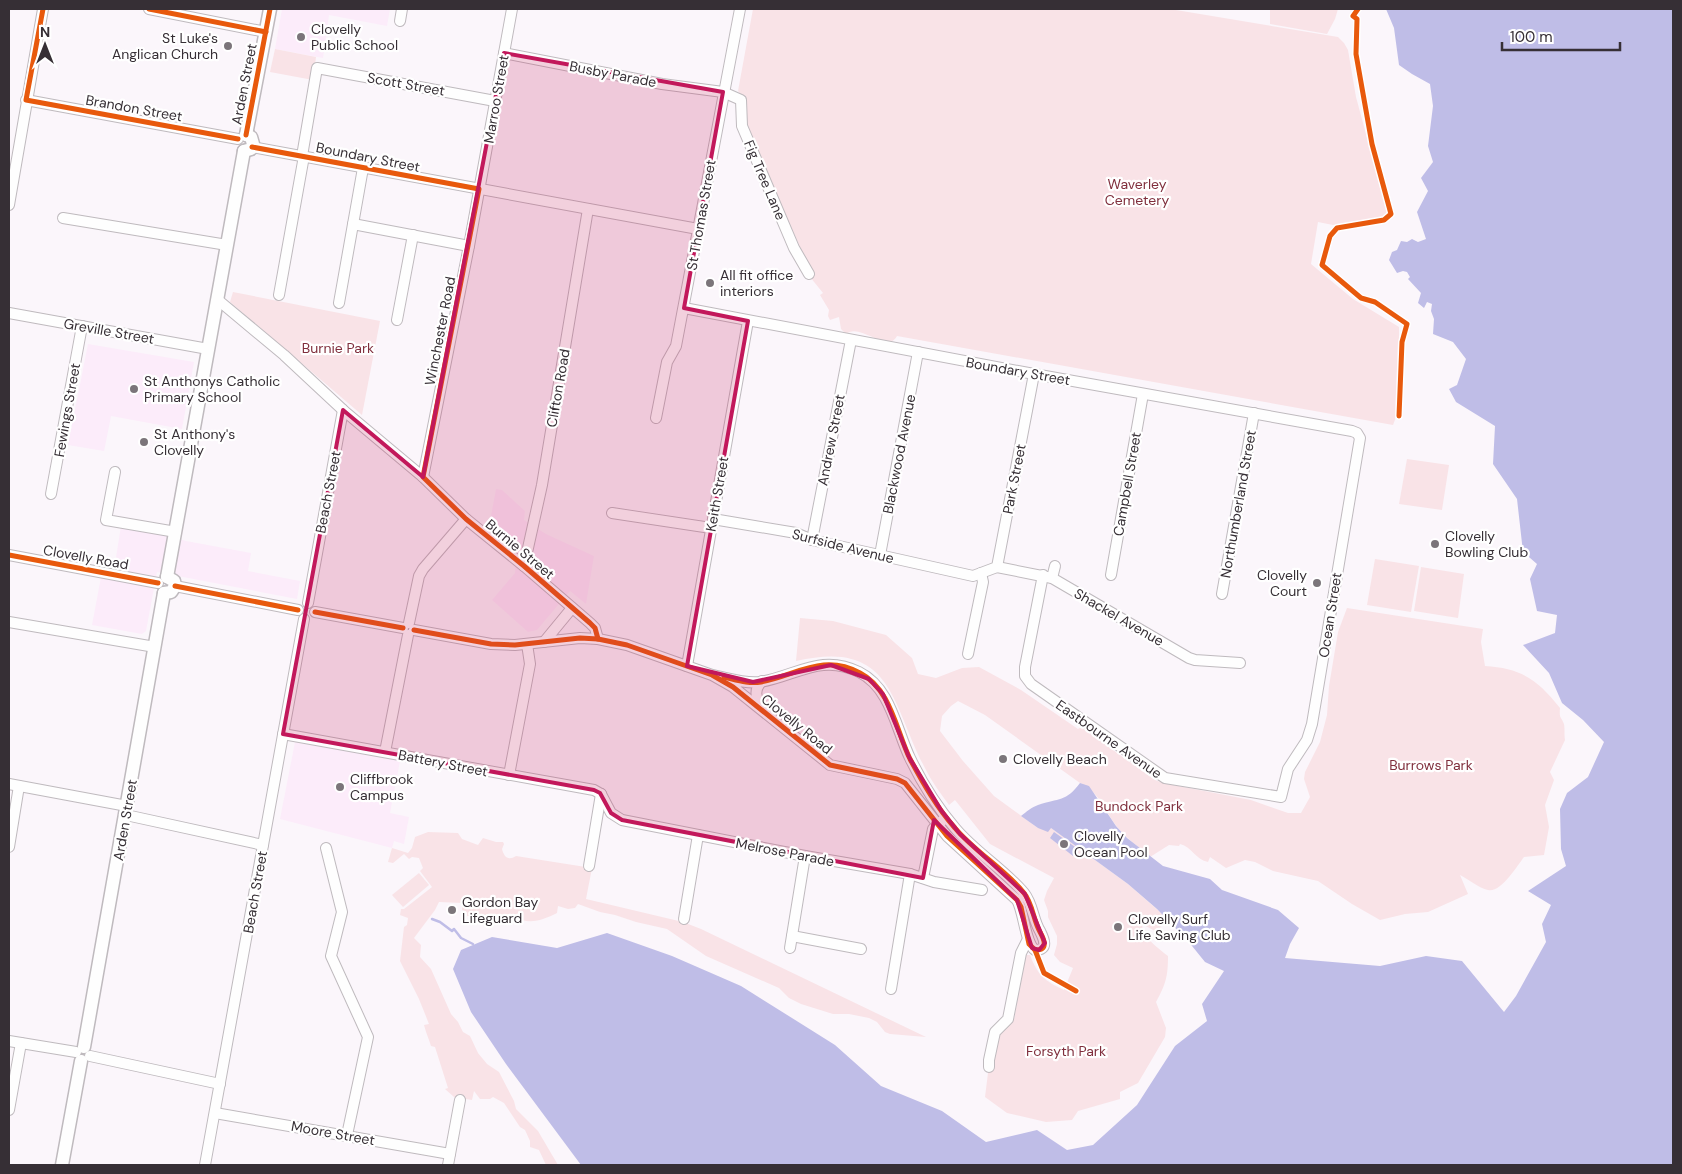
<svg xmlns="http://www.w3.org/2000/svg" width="1682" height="1174" font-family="'DM Sans',sans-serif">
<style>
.built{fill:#fcecfa}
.green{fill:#f9e3e7}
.water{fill:#bfbde7}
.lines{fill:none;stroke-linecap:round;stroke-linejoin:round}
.stream{stroke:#bfbde7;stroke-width:2.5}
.minor-casing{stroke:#bfbabe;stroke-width:12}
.major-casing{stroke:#bfbabe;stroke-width:15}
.minor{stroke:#fefefe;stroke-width:10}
.major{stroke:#fefefe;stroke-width:12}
.cycleway-casing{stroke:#fff;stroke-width:8}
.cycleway{stroke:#e8590c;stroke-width:5}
.marked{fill:#c2185b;fill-opacity:0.2;stroke:#c2185b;stroke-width:4;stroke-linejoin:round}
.poi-dot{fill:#7b757a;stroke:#fff;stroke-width:2}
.labels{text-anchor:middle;stroke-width:4.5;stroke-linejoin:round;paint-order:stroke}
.poi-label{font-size:14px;fill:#362f35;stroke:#fff;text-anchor:start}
.street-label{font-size:14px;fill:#362f35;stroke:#fff}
.park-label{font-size:14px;fill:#802f3d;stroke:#fff}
</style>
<rect width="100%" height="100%" fill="#fbf6fb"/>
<g class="built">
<path d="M282,9H390L387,26L329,15L323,58L275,49Z"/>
<path d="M88,344L194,362L182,429L111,416L104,451L68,445Z"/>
<path d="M496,489L502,490L525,511L524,520L546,534L594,556L586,604L570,591L537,630L528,632L492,600L515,573L517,545L490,521Z"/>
<path d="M121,526L160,533L186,541L251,553L248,571L300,581L297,599L157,572L146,631L142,634L92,625L101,577L114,570Z"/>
<path d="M295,742L400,761L390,813L409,817L404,844L394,841L392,848L280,819Z"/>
</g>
<g class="green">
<path d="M753,9H1170L1338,37L1344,43L1348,50L1356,97L1387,212L1384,217L1333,225L1318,222L1311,264L1353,299L1399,327V409L1393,425L897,336C887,355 861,322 846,334L841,329L839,317L830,320L828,316L829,310L820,295L823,293L806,272L801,253L802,252L747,126L744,99L738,91Z"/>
<path d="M1270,9H1338L1335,19L1327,34L1270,24Z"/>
<path d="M275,49L316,57L313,80L270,72Z"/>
<path d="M233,292L380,321L362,415L230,302Z"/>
<path d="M1407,459L1449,465L1442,510L1399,504Z"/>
<path d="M1375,559L1419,566L1411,612L1367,605Z"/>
<path d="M1421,567L1464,574L1458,618L1414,611Z"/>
<path d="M1347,608L1483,629L1481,642L1485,666C1521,668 1538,680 1560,708C1559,719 1561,716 1564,724C1565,729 1564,734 1565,740L1550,772L1554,780L1545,805L1549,827L1544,855L1524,857C1517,866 1501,893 1488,890C1479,888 1468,879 1460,875L1468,894L1428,912L1405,914L1380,920L1352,904L1318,881L1273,871L1255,862L1245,860L1226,868L1210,857L1208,862C1196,860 1192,847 1180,844L1179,846L1169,845L1150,857C1139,847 1127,839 1118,828C1106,813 1098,790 1080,783L985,715L958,701L951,706L942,716L940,731L963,761L994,796L1038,828H1051L1128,884L1167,918L1157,932L1142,924C1143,938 1158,948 1168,956C1168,976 1166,984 1156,1002L1166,1028L1165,1037L1138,1083L1120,1092V1099L1078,1111L1072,1120L1046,1122L1007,1113L985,1097L988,1073L995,1058L999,1036L1014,1019L1026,955H1030C1038,976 1045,981 1064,990L1073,968L1060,962L1054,955L1057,944V936L1048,917V911L1044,900L1047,891L1054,878L990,844L955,800L949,805C941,794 932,782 926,770C891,705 894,638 796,661L800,618L833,621L886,635L912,658L918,674L936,678L962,668L979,667L1021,690L1078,729L1081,727L1155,780L1163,783L1251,800L1288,813H1301L1310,797L1304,779L1305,772L1320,742L1327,715L1329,686L1338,632Z"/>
<path d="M428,832L458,833L462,839L478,845L483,838L496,842H503L504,844L502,849C504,857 508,861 516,856L592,868L586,899L683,922L701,929L926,1037L890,1034L885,1032L877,1022L869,1018L849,1014H833L801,1004L789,998L779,988L706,956L667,929L636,922L615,915L600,912L578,904L575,908L568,909L558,906L557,913C547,918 534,924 522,920C517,918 514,916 507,916C493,916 481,918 467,916V912L462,910V903L439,902L435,910L414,938L421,945L420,957L431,969L451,1014L458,1022L463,1032L470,1036L478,1053L487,1064L499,1072L514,1101L516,1109L538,1131L558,1165H546L539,1150L530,1147V1141L525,1130L520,1127L504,1103L493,1097L490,1099H480L474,1091L472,1100L454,1097L445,1089L448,1088L435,1047L431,1046C429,1039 426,1033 424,1025L429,1024L419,999L400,961L404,927L407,925L408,918L400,915L401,909H404L432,887L420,871L423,868L419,858L412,857L409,859L404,854L393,863L388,862L392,848L408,853L412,848L415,837Z"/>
<path d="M419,873L429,885L403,907L392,895Z"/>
</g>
<g class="water">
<path d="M1386,9H1673V1165H581L506,1064L471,1012L453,969L461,950L492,937L557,948L607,933L672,956L741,986L835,1045L881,1086L942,1111L986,1142L1037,1130L1067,1150L1093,1145L1137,1105L1175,1046L1207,1021L1202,1004L1224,971L1205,962L1188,941L1157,909L1128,884L1051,828L1048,832L1038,828L1021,816C1026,812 1032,807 1038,805C1059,798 1066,802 1080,783L1089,786L1116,826L1127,838L1163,866L1210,879L1222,890L1278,910L1299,928L1290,944L1285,958L1380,966L1426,956L1462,961L1504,1012L1516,996L1546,942L1542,924L1551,905L1528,891L1566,866L1561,849L1560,809L1567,793L1588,777L1604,742L1583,720L1562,703L1549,673L1523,645L1555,633L1557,615L1537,611L1530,579L1537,564L1523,552L1517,499L1493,464L1495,426L1456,402L1449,389L1457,385L1466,359L1453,342L1433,334L1434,319L1431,311L1432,304L1427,302L1424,308L1418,303L1421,293L1408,279L1410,277L1407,272L1403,271L1397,273L1389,260L1392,252L1397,250L1401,241L1407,242L1412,239L1418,242L1426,239L1417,212L1428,191L1421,178L1433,162L1428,146L1433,106L1430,84L1412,74L1399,65L1394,28Z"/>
<path d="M1054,832L1078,849L1073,856L1050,838Z"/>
</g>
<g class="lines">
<path class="stream" d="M432,919L440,922L452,931L454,929L461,938L473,944"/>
<defs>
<g id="minor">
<path d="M149,9L266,32"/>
<path d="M400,21L402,9"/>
<path d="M504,53L662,84L723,92L741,100L742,126L794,248L809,274"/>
<path d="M26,100L238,139"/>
<path d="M252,147L698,229"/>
<path d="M302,156L317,68L495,101"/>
<path d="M9,205L43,9"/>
<path d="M63,218L227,245"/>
<path d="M353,224L469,246"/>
<path d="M279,295L304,156"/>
<path d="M218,300L284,355L343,410L423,477L466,519L524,566L590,623L595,628L598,639"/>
<path d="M339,303L363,168"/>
<path d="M684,308L1034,374L1352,431L1357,433L1360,438L1312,724L1307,740L1288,769L1281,797L1165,778L1031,684L1025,676V667L1043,575"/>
<path d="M9,313L208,349"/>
<path d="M397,320L413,235"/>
<path d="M656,418L667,362L676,346L740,9"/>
<path d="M115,472L106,520L176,532"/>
<path d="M423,477L469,246L512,9"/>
<path d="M51,494L82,326"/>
<path d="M612,513L711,528"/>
<path d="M713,519L796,533L812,540L973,576L997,567L1034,374"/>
<path d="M812,540L851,340"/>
<path d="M9,555L158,583"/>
<path d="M880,555L918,352"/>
<path d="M524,566L542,485L588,209"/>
<path d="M997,567L1052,578L1189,658L1195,660L1240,663"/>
<path d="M1111,575L1143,394"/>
<path d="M1052,578L1055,566"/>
<path d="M175,586L298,610"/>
<path d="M1222,594L1254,413"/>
<path d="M308,603L343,410"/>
<path d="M315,612L403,628"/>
<path d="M9,622L155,647"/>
<path d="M409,623L419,576L423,569L466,519"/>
<path d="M414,630L491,644L515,645L580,638L598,639L627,645L712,675L733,687L830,765L897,779L905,783L947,836L1017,900C1024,912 1025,943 1035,950C1049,950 1044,939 1040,931C1033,920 1033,904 1024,893C1005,870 975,852 955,828C937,807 922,783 910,758C896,729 891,688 859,672C821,653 796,676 760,682C744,684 728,678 712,675"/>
<path d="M544,642L572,608"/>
<path d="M968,654L983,582L981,573"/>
<path d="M687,666L748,321"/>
<path d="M762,681C753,690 756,699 762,708"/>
<path d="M283,734L594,790L601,794"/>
<path d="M385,752L408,635"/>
<path d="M509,775L530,664L527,644"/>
<path d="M9,784L127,806"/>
<path d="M601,794L611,813L622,820L805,856L910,874L934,882L982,890"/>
<path d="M126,815L263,845"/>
<path d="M9,847L19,786"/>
<path d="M326,848L342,912L331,956L368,1037L347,1135"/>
<path d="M589,866L601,794"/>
<path d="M923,878L933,829L943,820"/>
<path d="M684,919L698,835"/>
<path d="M792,936L861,949"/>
<path d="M790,948L805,856"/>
<path d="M891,989L910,874"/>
<path d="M9,1041L76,1052"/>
<path d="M90,1056L220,1084"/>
<path d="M989,1067V1060L995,1032L1008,1019L1021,953L1028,939"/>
<path d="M9,1110L21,1043"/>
<path d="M215,1113L450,1154"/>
<path d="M205,1165L304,619"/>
<path d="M448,1165L460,1100"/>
</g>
<g id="major">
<path d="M246,135L270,9"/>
<path d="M244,151L251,149L253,144L251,137L246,135"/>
<path d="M167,577L244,151"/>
<path d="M164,593L171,592L175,586L174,581L167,577"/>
<path d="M84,1047L164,593"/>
<path d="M62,1165L81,1061"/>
</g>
</defs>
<use href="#minor" class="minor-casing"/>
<use href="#major" class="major-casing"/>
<use href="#minor" class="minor"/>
<use href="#major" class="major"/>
<defs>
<g id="cycleway">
<path d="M43,9L26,100L238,139"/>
<path d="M149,9L266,32"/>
<path d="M1358,9L1353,16L1357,19L1356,54L1362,88L1372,144L1391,214L1384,220L1337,228L1330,236L1322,265L1361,298L1375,302L1407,324L1402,342L1399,416"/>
<path d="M246,135L270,9"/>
<path d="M252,147L479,189L423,477L466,519L524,566L590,623L595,628L598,639"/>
<path d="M9,555L158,583"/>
<path d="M175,586L298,610"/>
<path d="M315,612L403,628"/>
<path d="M414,630L491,644L515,645L580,638L598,639L627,645L712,675L733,687L830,765L897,779L905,783L947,836L1017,900L1021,907L1029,944L1035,950L1044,973L1076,991"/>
<path d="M724,677C737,680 748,684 761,682C797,675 823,653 860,673C891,689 896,730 910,759C923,783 937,808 955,828C975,852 1006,870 1024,893C1033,904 1033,920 1040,932C1044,939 1049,950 1035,950"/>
</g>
</defs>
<use href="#cycleway" class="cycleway-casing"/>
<use href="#cycleway" class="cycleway"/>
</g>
<path class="marked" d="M504,53L723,92L684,308L748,321L687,666L753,682L831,665L869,679L883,694L909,757L941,810L960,834L1025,894L1045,943L1039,950L1032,948L1017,900L934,820L923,878L622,820L611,813L600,793L594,790L283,734L343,410L423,477Z"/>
<g class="poi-dot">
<circle cx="301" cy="37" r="5"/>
<circle cx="228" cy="46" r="5"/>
<circle cx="710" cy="283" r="5"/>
<circle cx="134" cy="389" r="5"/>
<circle cx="144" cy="442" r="5"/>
<circle cx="1435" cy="544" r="5"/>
<circle cx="1317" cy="583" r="5"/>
<circle cx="1003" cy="759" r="5"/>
<circle cx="340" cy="787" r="5"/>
<circle cx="1064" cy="844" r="5"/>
<circle cx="452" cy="910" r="5"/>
<circle cx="1118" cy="927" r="5"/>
</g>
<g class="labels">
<g class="poi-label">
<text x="311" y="34">Clovelly<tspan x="311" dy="16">Public School</tspan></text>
<text x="218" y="43" text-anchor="end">St Luke's<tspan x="218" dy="16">Anglican Church</tspan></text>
<text x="720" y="280">All fit office<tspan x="720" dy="16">interiors</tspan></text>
<text x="144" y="386">St Anthonys Catholic<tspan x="144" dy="16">Primary School</tspan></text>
<text x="154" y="439">St Anthony's<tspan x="154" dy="16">Clovelly</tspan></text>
<text x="1445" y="541">Clovelly<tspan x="1445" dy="16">Bowling Club</tspan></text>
<text x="1307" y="580" text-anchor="end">Clovelly<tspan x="1307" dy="16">Court</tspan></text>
<text x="1013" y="764">Clovelly Beach</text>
<text x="350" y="784">Cliffbrook<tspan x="350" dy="16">Campus</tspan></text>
<text x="1074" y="841">Clovelly<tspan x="1074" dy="16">Ocean Pool</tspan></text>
<text x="462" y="907">Gordon Bay<tspan x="462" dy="16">Lifeguard</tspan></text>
<text x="1128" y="924">Clovelly Surf<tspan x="1128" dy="16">Life Saving Club</tspan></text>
</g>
<g class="street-label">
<text transform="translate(613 74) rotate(11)" y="5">Busby Parade</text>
<text transform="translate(244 84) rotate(-79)" y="5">Arden Street</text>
<text transform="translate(406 84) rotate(10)" y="5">Scott Street</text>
<text transform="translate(496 99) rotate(-80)" y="5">Marroo Street</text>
<text transform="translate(134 108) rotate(10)" y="5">Brandon Street</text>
<text transform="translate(368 157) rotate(11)" y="5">Boundary Street</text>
<text transform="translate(765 180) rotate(67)" y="5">Fig Tree Lane</text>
<text transform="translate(701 215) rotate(-80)" y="5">St Thomas Street</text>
<text transform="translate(109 331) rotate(10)" y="5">Greville Street</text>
<text transform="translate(440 331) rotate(-79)" y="5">Winchester Road</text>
<text transform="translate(1018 371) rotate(10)" y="5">Boundary Street</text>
<text transform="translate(558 388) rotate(-80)" y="5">Clifton Road</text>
<text transform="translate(67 410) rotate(-80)" y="5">Fewings Street</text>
<text transform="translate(831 440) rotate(-79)" y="5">Andrew Street</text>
<text transform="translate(899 454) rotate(-79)" y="5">Blackwood Avenue</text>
<text transform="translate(1014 479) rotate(-79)" y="5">Park Street</text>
<text transform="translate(1127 484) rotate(-80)" y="5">Campbell Street</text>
<text transform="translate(328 492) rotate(-79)" y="5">Beach Street</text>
<text transform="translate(717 494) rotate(-80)" y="5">Keith Street</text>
<text transform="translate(1238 504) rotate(-80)" y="5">Northumberland Street</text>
<text transform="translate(843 546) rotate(14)" y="5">Surfside Avenue</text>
<text transform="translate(520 549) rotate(40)" y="5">Burnie Street</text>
<text transform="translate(86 557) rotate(10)" y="5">Clovelly Road</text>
<text transform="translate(1330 615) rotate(-81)" y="5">Ocean Street</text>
<text transform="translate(1119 617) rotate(30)" y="5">Shackel Avenue</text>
<text transform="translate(797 724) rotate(39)" y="5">Clovelly Road</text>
<text transform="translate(1109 739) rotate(35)" y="5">Eastbourne Avenue</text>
<text transform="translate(443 763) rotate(11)" y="5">Battery Street</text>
<text transform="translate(125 820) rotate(-80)" y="5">Arden Street</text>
<text transform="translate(785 852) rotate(11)" y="5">Melrose Parade</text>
<text transform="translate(255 892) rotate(-80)" y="5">Beach Street</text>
<text transform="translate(333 1133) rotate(10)" y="5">Moore Street</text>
</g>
<g class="park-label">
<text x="1137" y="189">Waverley<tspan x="1137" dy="16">Cemetery</tspan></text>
<text x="338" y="353">Burnie Park</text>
<text x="1431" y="770">Burrows Park</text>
<text x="1139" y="811">Bundock Park</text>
<text x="1066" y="1056">Forsyth Park</text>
</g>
</g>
<rect width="1682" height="1174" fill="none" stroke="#362f35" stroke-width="20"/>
<g transform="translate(45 45)" stroke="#ffffff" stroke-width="4" paint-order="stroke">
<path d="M0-4L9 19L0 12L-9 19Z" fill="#362f35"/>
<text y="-8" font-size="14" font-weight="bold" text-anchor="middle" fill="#362f35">N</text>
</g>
<path d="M1502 42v8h118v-8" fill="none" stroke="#362f35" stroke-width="2.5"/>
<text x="1510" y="42" font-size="15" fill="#362f35" stroke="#ffffff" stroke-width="4" paint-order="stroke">100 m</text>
</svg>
